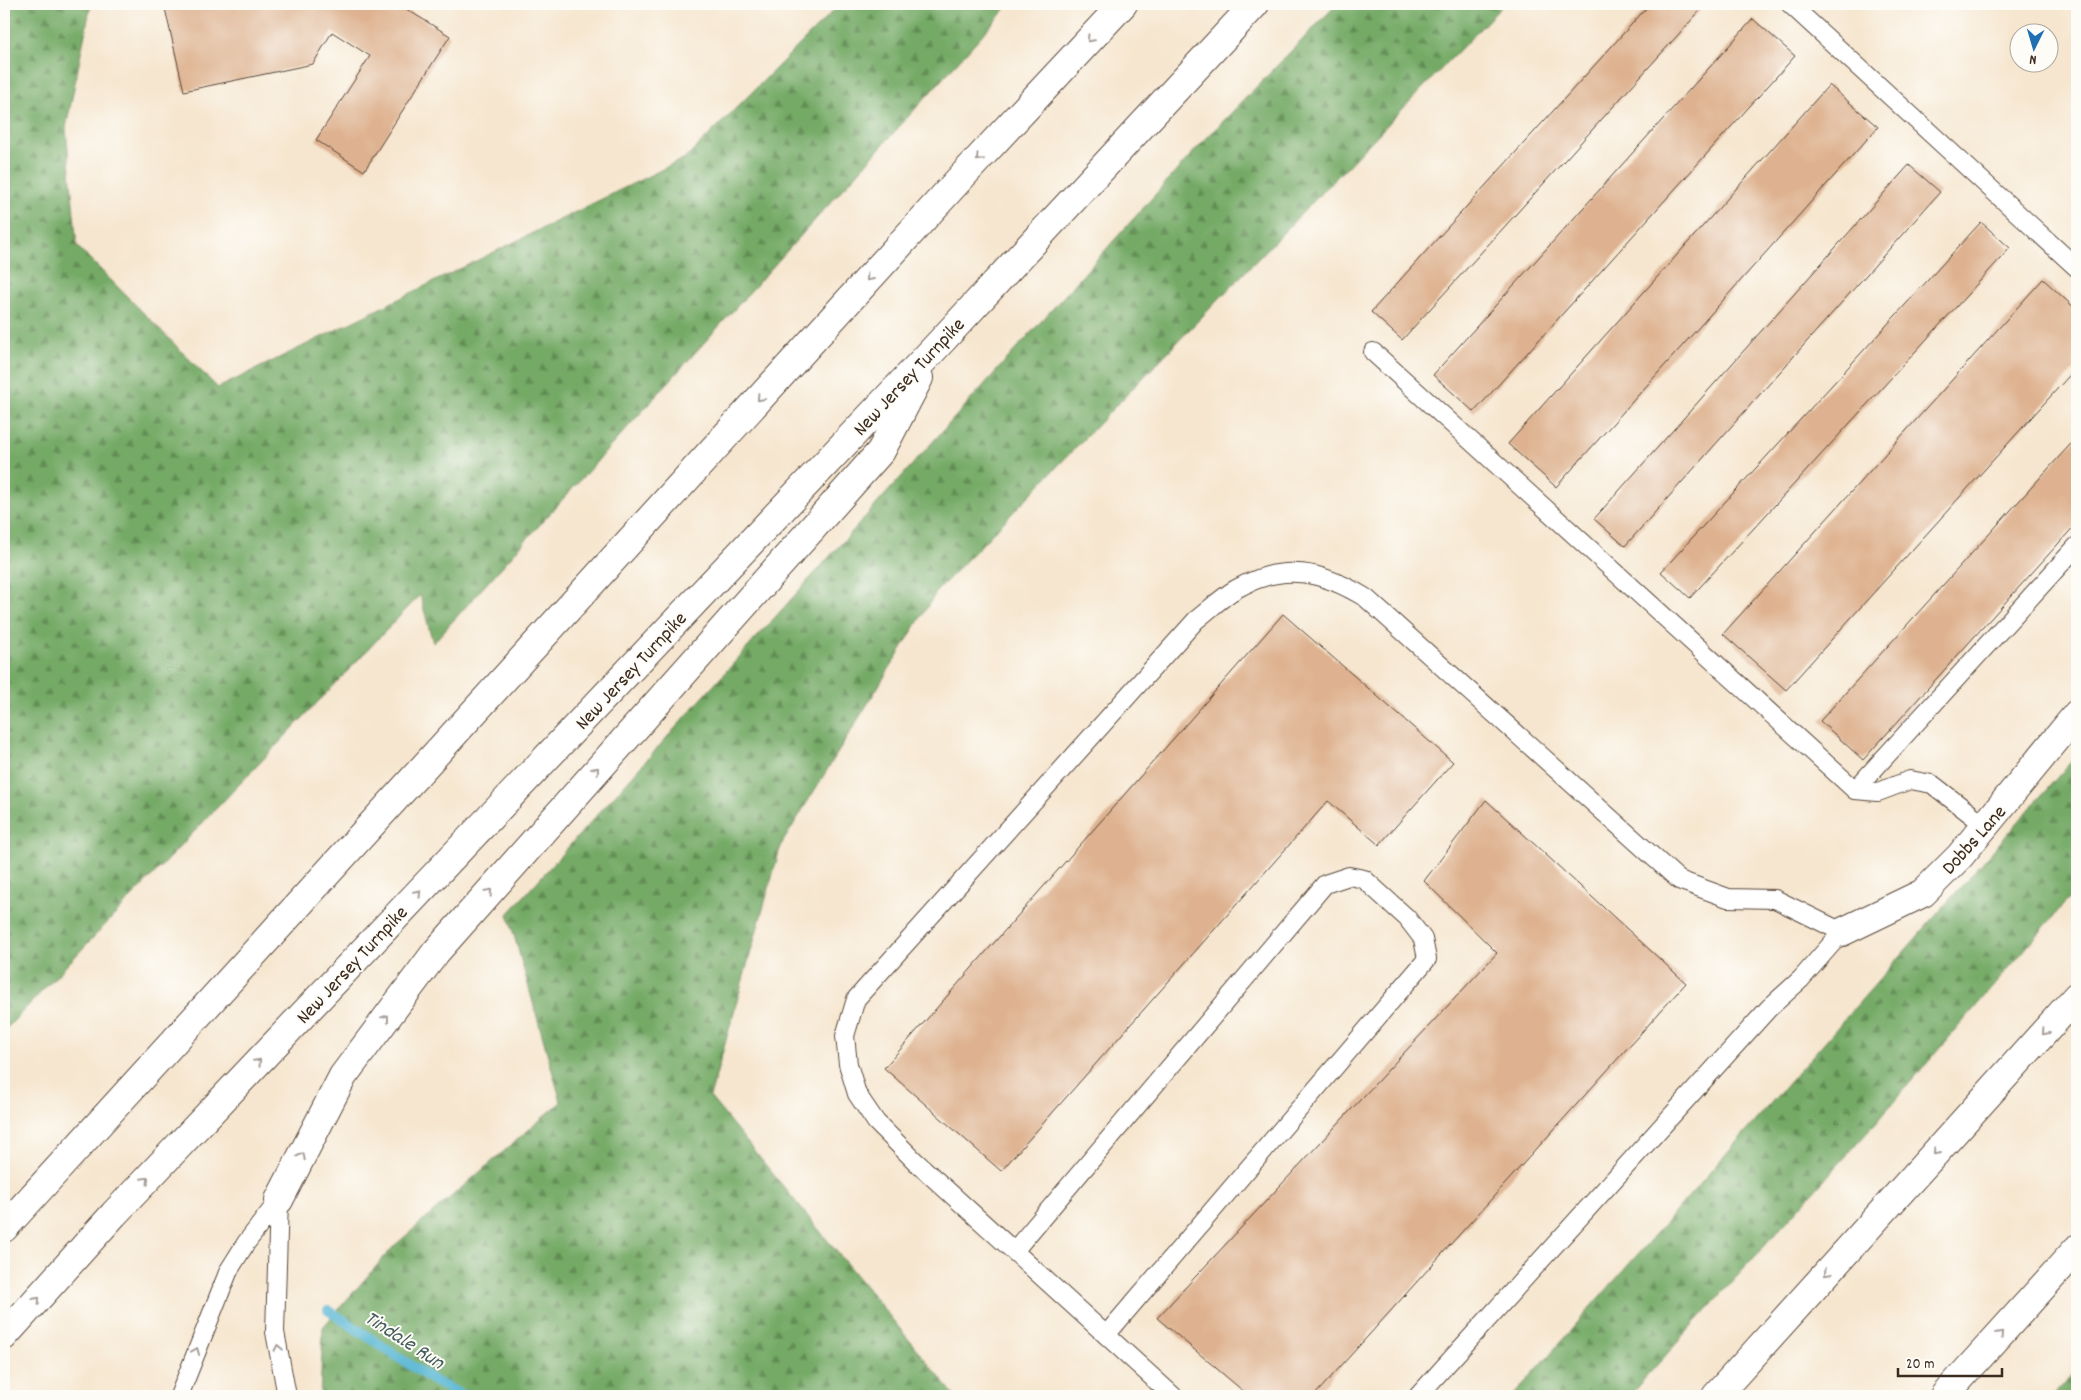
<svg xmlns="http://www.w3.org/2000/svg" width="2081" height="1400" font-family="Dekko,sans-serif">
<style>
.forest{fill:url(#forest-firs);stroke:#586a42}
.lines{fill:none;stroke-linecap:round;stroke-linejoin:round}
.stream{stroke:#54b5d3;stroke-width:10}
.building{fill:#deb290}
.service-casing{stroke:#574639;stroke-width:20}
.minor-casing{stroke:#574639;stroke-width:30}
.motorway-casing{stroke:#574639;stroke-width:30}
.service{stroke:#fff;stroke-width:18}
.minor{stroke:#fff;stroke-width:28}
.motorway{stroke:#fff;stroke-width:28}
.oneway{stroke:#a79f9a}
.labels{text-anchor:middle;stroke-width:4;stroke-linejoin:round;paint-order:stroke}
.street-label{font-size:20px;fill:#3b2a1e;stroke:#fdfcf7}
.water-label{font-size:21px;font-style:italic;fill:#445b5d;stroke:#fdfcf7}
</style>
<defs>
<pattern id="forest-firs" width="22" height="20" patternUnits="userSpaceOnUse" patternTransform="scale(1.25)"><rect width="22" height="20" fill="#74aa66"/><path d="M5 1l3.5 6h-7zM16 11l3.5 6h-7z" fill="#608b53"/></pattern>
</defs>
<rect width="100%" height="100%" fill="#fdfcf7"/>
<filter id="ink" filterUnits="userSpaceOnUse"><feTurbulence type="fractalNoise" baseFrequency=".02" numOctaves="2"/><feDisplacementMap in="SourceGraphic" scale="10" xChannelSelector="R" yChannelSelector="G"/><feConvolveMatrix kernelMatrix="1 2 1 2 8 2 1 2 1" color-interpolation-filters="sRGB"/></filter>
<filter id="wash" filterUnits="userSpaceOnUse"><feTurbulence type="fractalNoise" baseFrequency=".0096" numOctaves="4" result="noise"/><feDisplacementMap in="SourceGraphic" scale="20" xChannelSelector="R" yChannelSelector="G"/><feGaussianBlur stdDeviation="1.12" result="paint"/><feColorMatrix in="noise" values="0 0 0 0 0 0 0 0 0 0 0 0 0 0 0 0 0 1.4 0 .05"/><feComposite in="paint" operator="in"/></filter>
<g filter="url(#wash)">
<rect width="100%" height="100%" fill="#f6e6cf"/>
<g class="forest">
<path d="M4,4H91L66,128L77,246L218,388L687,157L840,4H1010L433,643L420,595L4,1031Z"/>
<path d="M1337,4H1504L937,591L781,845L710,1097L955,1396H320L323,1327L394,1246L561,1102L508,914L1198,147Z"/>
<path d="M2077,755V889L1866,1134L1629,1396H1513Z"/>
<path d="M2077,1370V1396H2053Z"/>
</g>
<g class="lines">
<path class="stream" d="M328,1310L434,1381L464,1396"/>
</g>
<g id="blocks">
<g class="building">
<path d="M164,4H398L450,36L364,171L316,140L370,56L332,32L313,64L184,91Z"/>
<path d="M1650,4H1706L1402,340L1371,312Z"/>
<path d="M1753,19L1795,56L1474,412L1433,375Z"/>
<path d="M1829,85L1878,127L1556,487L1508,444Z"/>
<path d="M1909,165L1940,192L1625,546L1594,519Z"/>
<path d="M1981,222L2010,248L1690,598L1661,572Z"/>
<path d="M2043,279L2077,310V367L1786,690L1723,634Z"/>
<path d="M2077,437V523L1863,760L1820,721Z"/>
<path d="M1283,614L1453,762L1379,845L1328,801L1001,1171L884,1068Z"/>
<path d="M1486,800L1686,983L1314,1396H1249L1157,1318L1497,953L1424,881Z"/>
</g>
</g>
</g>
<g filter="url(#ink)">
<use href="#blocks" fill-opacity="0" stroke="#574639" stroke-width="1"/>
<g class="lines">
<defs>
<g id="service">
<path d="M1790,4L2077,268"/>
<path d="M1373,352L1855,790L1878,792L1910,780L1932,784L1986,826"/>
<path d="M1855,790L2077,546"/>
<path d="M279,1200L275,1332L287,1396"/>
<path d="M1014,1251L1325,884L1349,876L1364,879L1407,918L1423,939L1427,959L1106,1335"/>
<path d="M179,1396L229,1270L246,1243L279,1200"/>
<path d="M1173,1396L916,1162L876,1122L857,1094L848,1064L845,1036L856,999L1196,620C1209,610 1222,597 1236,589C1283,562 1322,571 1366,598L1679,880L1728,898L1775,899L1842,932L1801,979L1769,1008L1418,1396"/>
</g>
<path id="minor" d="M1842,932L1923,893L1960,856L2077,714"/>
<g id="motorway">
<path d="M279,1200L343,1076L436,952L881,451L919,378"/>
<path d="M4,1228L955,184L1123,4"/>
<path d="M4,1336L114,1214L934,349L1255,4"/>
<path d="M1716,1396L2077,996"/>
<path d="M1944,1396L2077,1249"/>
</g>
</defs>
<use href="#service" class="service-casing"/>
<use href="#minor" class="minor-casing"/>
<use href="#motorway" class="motorway-casing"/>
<use href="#service" class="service"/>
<use href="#minor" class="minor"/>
<use href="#motorway" class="motorway"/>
</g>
<defs><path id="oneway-chevron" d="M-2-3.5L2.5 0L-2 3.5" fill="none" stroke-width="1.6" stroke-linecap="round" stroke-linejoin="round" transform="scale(1.25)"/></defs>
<g class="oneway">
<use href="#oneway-chevron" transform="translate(1090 39) rotate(133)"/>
<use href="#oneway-chevron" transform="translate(979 158) rotate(133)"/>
<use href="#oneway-chevron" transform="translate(869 278) rotate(132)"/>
<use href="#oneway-chevron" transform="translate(760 398) rotate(132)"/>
<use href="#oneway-chevron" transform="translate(596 770) rotate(-49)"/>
<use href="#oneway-chevron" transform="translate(489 892) rotate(-49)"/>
<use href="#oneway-chevron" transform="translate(418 893) rotate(-47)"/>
<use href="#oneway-chevron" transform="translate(386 1018) rotate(-53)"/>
<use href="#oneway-chevron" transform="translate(2045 1032) rotate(132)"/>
<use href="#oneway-chevron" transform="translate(258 1062) rotate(-47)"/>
<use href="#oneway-chevron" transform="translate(1936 1152) rotate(132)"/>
<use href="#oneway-chevron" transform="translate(302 1156) rotate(-63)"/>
<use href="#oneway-chevron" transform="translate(146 1180) rotate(-47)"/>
<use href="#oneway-chevron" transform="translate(1827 1273) rotate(132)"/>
<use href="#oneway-chevron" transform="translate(37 1300) rotate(-48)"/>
<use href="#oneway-chevron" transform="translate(2000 1334) rotate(-48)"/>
<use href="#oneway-chevron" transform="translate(278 1348) rotate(-101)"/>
<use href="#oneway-chevron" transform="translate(196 1351) rotate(-68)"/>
</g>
</g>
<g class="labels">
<g class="street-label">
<text transform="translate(908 376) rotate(-47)" y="7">New Jersey Turnpike</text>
<text transform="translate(630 670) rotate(-47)" y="7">New Jersey Turnpike</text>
<text transform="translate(1973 839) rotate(-48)" y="7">Dobbs Lane</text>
<text transform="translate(351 964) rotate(-47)" y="7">New Jersey Turnpike</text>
</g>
<g class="water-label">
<text transform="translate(405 1339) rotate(33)" y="7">Tindale Run</text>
</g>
</g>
<rect width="2081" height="1400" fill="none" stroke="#fdfcf7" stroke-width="20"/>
<g transform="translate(2034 48) rotate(185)"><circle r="24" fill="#fdfcf7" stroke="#afa8a0"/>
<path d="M0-4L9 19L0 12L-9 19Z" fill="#1f6fb2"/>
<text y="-8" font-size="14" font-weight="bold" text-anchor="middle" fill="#3b2a1e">N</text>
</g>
<path d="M1898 1368v8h104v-8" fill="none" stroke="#3b2a1e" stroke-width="2.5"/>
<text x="1906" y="1368" font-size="15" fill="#3b2a1e" stroke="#fdfcf7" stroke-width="4" paint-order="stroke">20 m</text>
</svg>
